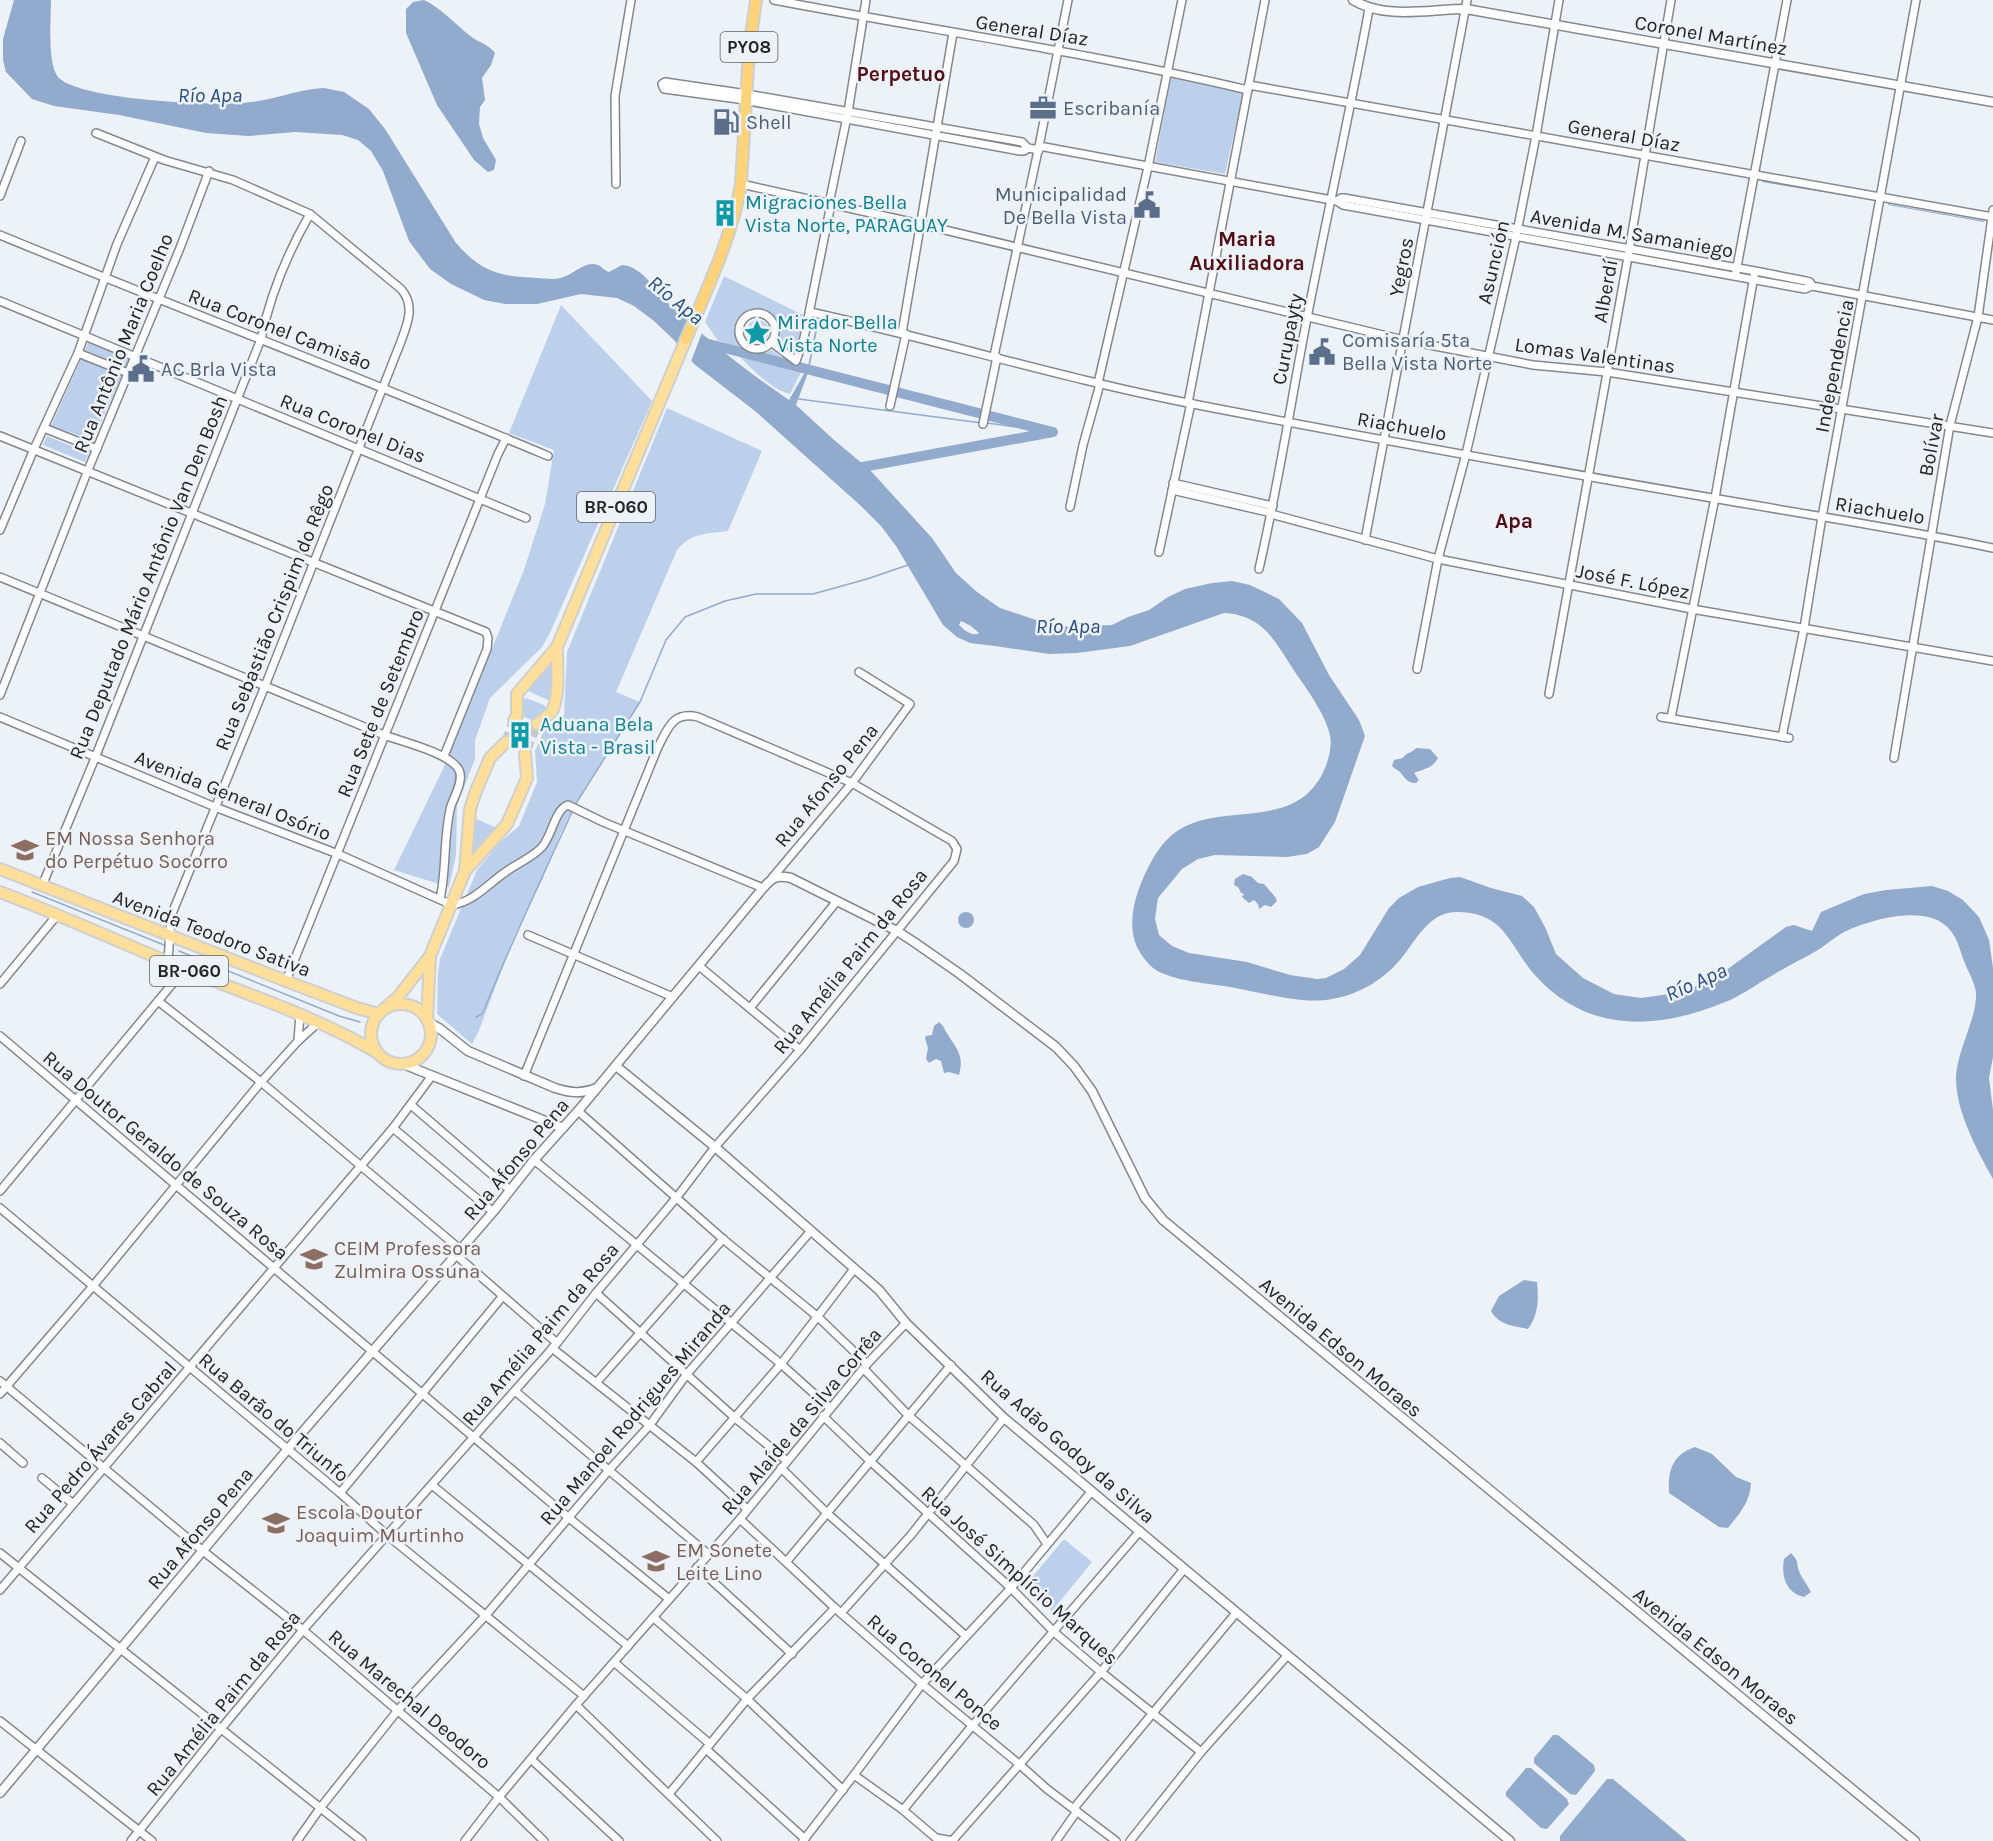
<svg xmlns="http://www.w3.org/2000/svg" width="1993" height="1841" font-family="Karla,sans-serif">
<style>
.green{fill:#bcd0eb}
.water{fill:#92abcd;fill-rule:evenodd}
.pier{fill:#ecf2f8}
.lines{fill:none;stroke-linecap:round;stroke-linejoin:round}
.stream{stroke:#92abcd;stroke-width:1.5}
.river{stroke:#92abcd;stroke-width:10}
.primary-tunnel{stroke:#c4c9ce;stroke-width:10;stroke-dasharray:10 5;stroke-linecap:butt}
.minor-casing{stroke:#83888e;stroke-width:10}
.tertiary-casing{stroke:#83888e;stroke-width:11}
.primary-casing{stroke:#cecfcf;stroke-width:14}
.trunk-casing{stroke:#cecfcf;stroke-width:14}
.minor{stroke:#fff;stroke-width:7}
.tertiary{stroke:#fff;stroke-width:8}
.primary{stroke:#fede9b;stroke-width:10}
.trunk{stroke:#fed37a;stroke-width:10}
.labels{text-anchor:middle;stroke-width:5;stroke-linejoin:round;paint-order:stroke}
.shield{fill:#ecf2f8;stroke:#5f6265;stroke-width:1.5}
.shield-label{font-size:18px;font-weight:bold;fill:#222426}
.street-label{font-size:20px;fill:#222426;stroke:#ecf2f8}
.service-label{font-size:20px;fill:#4e5e75;stroke:#ecf2f8;text-anchor:start}
.culture-label{font-size:20px;fill:#0d838f;stroke:#ecf2f8;text-anchor:start}
.education-label{font-size:20px;fill:#785e54;stroke:#ecf2f8;text-anchor:start}
.neighbourhood-label{font-size:21px;font-weight:bold;fill:#520d15;stroke:#ecf2f8}
.water-label{font-size:21px;font-style:italic;fill:#2b4f7c;stroke:#ecf2f8}
</style>
<rect width="100%" height="100%" fill="#ecf2f8"/>
<g class="green">
<path d="M1171,78L1243,93L1225,174L1155,162Z"/>
<path d="M943,131L1023,145V147L1022,148L942,134Z"/>
<path d="M1636,253L1726,269L1727,270V272L1636,256Z"/>
<path d="M724,276L803,315L797,351L795,353L778,341C786,296 729,301 735,335C736,341 739,347 745,351C753,356 763,354 772,350L798,370H802L790,394C769,390 742,358 726,343L718,341L705,322Z"/>
<path d="M561,305L652,401L550,633L542,647L490,698L475,740V759L457,805L456,855L449,887L394,870L443,769L524,570L545,504L554,450L509,433Z"/>
<circle cx="758" cy="331" r="11"/>
<path d="M89,341L130,358L126,367L85,350Z"/>
<path d="M81,359L122,375L93,440L51,426Z"/>
<path d="M667,408L762,451L728,531C707,534 692,532 677,550L616,692L640,702L576,802L560,835L542,880L515,935L478,1033L472,1044L437,1014L438,973L440,959L477,870L500,842L519,826L537,782L535,751L546,726L564,715L567,652Z"/>
<path d="M47,436L89,453L85,462L43,445Z"/>
<path d="M552,660V702L528,691H523Z"/>
<path d="M526,698L544,705L548,710L536,722L520,715V700Z"/>
<path d="M472,816L476,819L497,828L471,858Z"/>
<path d="M1064,1539L1092,1562L1052,1611L1024,1587Z"/>
</g>
<g class="water">
<path d="M14,0H51C51,18 47,63 58,77C78,100 218,107 251,102C272,100 292,92 313,89L324,88L344,92L369,109L385,129L456,243C480,271 500,277 537,278C544,278 552,280 560,278C573,276 584,260 598,265C602,267 605,271 609,272L622,265C642,266 654,289 667,302C705,338 746,371 789,400L808,367L817,321H819L809,370L796,405L833,439L870,470L932,538L956,573L977,592L1000,608L1051,625L1072,627L1112,625L1128,617L1149,610L1168,597L1185,589L1212,583L1232,581L1250,585L1279,599L1302,623L1329,675L1359,720L1365,736L1335,822L1319,847L1307,854L1287,857L1215,855L1198,859L1182,869L1158,898L1155,919L1159,935L1172,946L1189,953L1247,962L1290,975L1317,979L1326,978L1344,969L1360,955L1389,908L1399,898L1418,887L1450,878L1460,877L1491,888L1522,896L1534,907L1545,927L1556,954L1583,978L1614,994L1641,998L1676,993L1711,981L1786,927L1794,925L1812,931L1821,912L1864,894L1886,890L1932,886L1948,891L1963,900L1979,917L1989,940L1993,968V1057L1989,1078L1993,1110V1179C1977,1150 1955,1110 1956,1076C1958,1048 1977,1018 1976,993C1975,982 1968,972 1964,961C1960,951 1958,939 1950,930C1929,903 1872,919 1846,931C1836,936 1827,944 1818,950C1803,959 1787,966 1773,975C1758,983 1744,994 1728,1001C1658,1030 1587,1035 1533,973C1509,944 1504,912 1457,912C1428,912 1416,941 1400,960C1376,988 1340,1004 1302,1000C1280,998 1257,992 1235,988C1211,983 1172,982 1153,968C1146,962 1141,955 1137,947C1128,927 1133,902 1142,881C1150,862 1162,839 1182,828C1223,805 1286,826 1316,784C1325,773 1333,750 1330,736C1326,714 1305,687 1293,669C1274,639 1262,615 1224,613L1130,646L1077,653L1049,654L995,646L970,643L957,637L943,625L896,546L881,526L861,506L755,411L694,364L674,340L654,321L634,306L617,298L581,294L537,304H505L484,300L451,284L430,269L409,241L383,171L371,151L358,140L342,135L295,132L249,136L206,133L119,115L54,106L32,99L6,72L3,60V39ZM961,621L971,626L979,633C972,637 964,630 959,625Z"/>
<path d="M424,0C441,8 454,23 469,35C477,42 489,44 495,53L491,65L482,78L485,100L480,107L479,124L483,138L496,160L494,170L488,172L474,160L437,105L406,33V9L413,2Z"/>
<path d="M1763,180L1877,201L1762,182Z"/>
<path d="M1888,204L1984,221V222L1888,205Z"/>
<path d="M1416,748L1430,749L1438,758C1433,768 1424,769 1414,773L1419,780L1416,783C1406,783 1405,777 1399,771C1397,770 1394,768 1392,766L1394,760L1403,758C1406,752 1413,753 1416,748Z"/>
<path d="M1243,874L1252,877L1258,883L1264,884L1276,898L1277,901L1271,907L1265,905L1259,909L1258,904L1254,900L1249,903L1242,897L1244,894L1241,893L1238,887L1234,885L1235,879Z"/>
<circle cx="966" cy="920" r="8"/>
<path d="M939,1022L943,1026C952,1045 966,1052 959,1075L949,1072L944,1073L941,1061L936,1059L929,1063L926,1059L928,1048L925,1038L926,1036L932,1035L934,1026Z"/>
<path d="M1524,1280L1537,1282C1539,1300 1538,1315 1528,1329C1513,1326 1499,1325 1491,1311L1499,1296Z"/>
<path d="M1695,1447L1712,1454L1736,1477L1751,1483C1750,1502 1740,1513 1728,1528L1719,1527L1669,1493C1668,1470 1672,1455 1695,1447Z"/>
<path d="M1791,1553C1799,1562 1796,1561 1799,1571C1800,1575 1808,1586 1811,1592L1804,1597C1786,1593 1781,1576 1784,1559Z"/>
<path d="M1553,1735H1558L1594,1765L1595,1771L1576,1795L1570,1794L1534,1763V1758Z"/>
<path d="M1526,1768H1531L1567,1799L1569,1804L1547,1829L1541,1828L1506,1796V1792Z"/>
<path d="M1607,1779H1613L1687,1841H1560V1836Z"/>
</g>
<path class="pier" d="M689,317L703,330L690,364L676,348Z"/>
<g class="lines">
<g class="stream">
<path d="M799,399L982,423"/>
<path d="M987,423L1053,432"/>
<path d="M575,805L640,702L666,640L685,617L725,601L756,594H813L867,579L908,565"/>
<path d="M32,892L164,945"/>
<path d="M179,951L339,1016L360,1022"/>
<path d="M476,1017L482,1014L486,1005C513,939 543,875 573,810"/>
</g>
<path class="river" d="M705,343L1053,432L852,469"/>
<g class="primary-tunnel">
<path d="M506,742L514,721"/>
<path d="M526,750L535,729"/>
</g>
<defs>
<g id="minor">
<path d="M774,0C932,30 1091,53 1248,90"/>
<path d="M1249,85L1993,217"/>
<path d="M96,133L164,160L233,180L310,214L401,289C416,306 407,325 400,344L265,686L171,916L168,962L173,983"/>
<path d="M1039,146L1337,201L1343,205L1805,289L1812,286L1993,320"/>
<path d="M1028,148L1024,151H1020L738,99L664,89L662,84L665,82L747,94L1022,142L1028,148L1039,150"/>
<path d="M616,184L615,96L631,0"/>
<path d="M741,184L920,224L1404,340L1533,365L1607,372L1993,433"/>
<path d="M0,196L21,141"/>
<path d="M1337,201L1341,198H1344L1755,271L1806,281L1810,282L1812,286"/>
<path d="M829,204L848,112L866,0"/>
<path d="M0,235C182,310 366,379 548,456"/>
<path d="M1736,272L1787,0"/>
<path d="M0,301L526,518"/>
<path d="M810,312C938,340 1064,379 1193,404C1368,438 1543,469 1718,499C1810,515 1902,529 1993,548"/>
<circle cx="757" cy="331" r="18"/>
<path d="M902,333L953,33"/>
<path d="M771,342L796,361L804,338L831,204"/>
<path d="M78,353L128,373"/>
<path d="M994,356L1039,146L1068,0"/>
<path d="M1098,383L1148,167L1182,0"/>
<path d="M1188,403L1265,0"/>
<path d="M890,406L906,334"/>
<path d="M983,424L997,357"/>
<path d="M44,428L97,449"/>
<path d="M0,436L486,632L488,638L487,649L444,756"/>
<path d="M1173,483L1273,506"/>
<path d="M1172,490L1272,513"/>
<path d="M1070,507L1083,445L1100,384"/>
<path d="M1271,514L1438,559L1692,609L1993,661"/>
<path d="M0,530L34,449L78,353L117,244L155,157"/>
<path d="M1365,540L1467,0"/>
<path d="M1159,552L1191,403"/>
<path d="M1259,569C1278,486 1291,402 1307,318C1327,215 1350,112 1369,9"/>
<path d="M0,577L384,735C403,742 450,753 459,770C464,780 454,797 451,806C443,835 447,869 440,899"/>
<path d="M1417,669L1438,559L1466,454L1516,237L1536,136L1559,0"/>
<path d="M1549,694L1628,257L1671,0"/>
<path d="M0,695L88,470L180,248L209,171"/>
<path d="M0,717L215,807L338,854L452,905C474,902 490,882 507,871C518,863 533,857 542,847C552,836 555,809 568,805L603,822L763,888"/>
<path d="M1661,717L1789,738"/>
<path d="M1671,718L1715,498L1754,276"/>
<path d="M1782,737L1804,628L1822,517L1916,0"/>
<path d="M1894,758L1950,425L1978,317L1993,210"/>
<path d="M772,878L852,783L910,704L859,672"/>
<path d="M42,886L95,758L261,339C270,296 288,252 310,214"/>
<path d="M528,935L673,997"/>
<path d="M699,966L800,1050"/>
<path d="M286,981L498,454L506,438"/>
<path d="M0,984L58,914"/>
<path d="M158,1001L261,1082L461,1250"/>
<path d="M750,1008L837,901"/>
<path d="M0,1036L569,1518L669,1599"/>
<path d="M298,1041L300,1014"/>
<path d="M411,1105L510,1190"/>
<path d="M578,1111L723,1239L818,1317L867,1364"/>
<path d="M393,1128L493,1212"/>
<path d="M534,1160L781,1364L830,1408"/>
<path d="M0,1191L173,983L186,970"/>
<path d="M0,1208L340,1493L387,1535L584,1696"/>
<path d="M456,1255L557,1343"/>
<path d="M596,1293L734,1417L787,1461"/>
<path d="M552,1348L696,1462L747,1509"/>
<path d="M864,1369L908,1415L1034,1525L1047,1544"/>
<path d="M0,1381L203,1551L303,1630L499,1797L544,1841"/>
<path d="M597,1382L723,1239"/>
<path d="M515,1391L708,1554"/>
<path d="M0,1394L93,1286L261,1082L298,1041L319,1022"/>
<path d="M823,1416L870,1461L1011,1588L1054,1632L1101,1672L1201,1752"/>
<path d="M0,1443L23,1463"/>
<path d="M696,1462L781,1364L854,1269"/>
<path d="M781,1468L828,1514L966,1636"/>
<path d="M42,1478L72,1503"/>
<path d="M432,1485L628,1646"/>
<path d="M340,1493L502,1297"/>
<path d="M740,1519L835,1608L922,1684L1019,1764L1047,1789L1116,1841"/>
<path d="M0,1553L362,1841"/>
<path d="M787,1561L951,1365"/>
<path d="M697,1567L792,1654"/>
<path d="M0,1590L393,1128L431,1077"/>
<path d="M841,1613L911,1535L1004,1418"/>
<path d="M654,1618L747,1699L843,1790"/>
<path d="M615,1663L710,1744"/>
<path d="M576,1705L717,1841"/>
<path d="M0,1721L152,1841"/>
<path d="M706,1749L805,1839"/>
<path d="M532,1760L619,1841"/>
<path d="M854,1775L903,1810L936,1838L954,1841"/>
<path d="M669,1794L747,1699L835,1608"/>
<path d="M1074,1808L1236,1613"/>
<path d="M903,1810L972,1726L1140,1531"/>
<path d="M953,1840L1101,1672L1184,1569"/>
<path d="M131,1841L220,1730L303,1630L557,1343L596,1293L677,1197L715,1147L800,1050L954,861L957,849L952,841L852,783L698,717C673,711 668,728 658,747L524,1076"/>
<path d="M297,1841L321,1807L398,1710L486,1615L609,1470L649,1426L687,1374L810,1232"/>
<path d="M465,1841L499,1797L576,1705L740,1519L867,1364L906,1323"/>
<path d="M803,1841L854,1775L922,1684L1011,1588L1091,1492"/>
<path d="M1056,1841L1077,1811"/>
<path d="M1130,1841L1201,1752L1287,1656"/>
</g>
<g id="tertiary">
<path d="M1353,0C1386,20 1429,9 1466,9L1993,102"/>
<path d="M428,1022L439,1028L468,1051L555,1088C571,1093 581,1094 597,1088"/>
<path d="M403,1064L563,1128"/>
<path d="M616,1066L715,1147L879,1290L906,1323L1004,1418L1510,1841"/>
<path d="M0,1793L287,1450L493,1212L534,1160L578,1111L763,888C773,877 776,875 791,878L897,931L914,942L960,974L1056,1047L1074,1066L1092,1091L1145,1198L1163,1220L1915,1841"/>
</g>
<g id="primary">
<path d="M514,721L517,715V694L557,647L686,339"/>
<path d="M537,724C542,720 548,716 552,711C560,696 557,664 557,647"/>
<path d="M0,869L286,981L357,1008L379,1014"/>
<path d="M465,871L507,824L527,778L525,753"/>
<path d="M0,892C63,916 124,944 187,970C251,996 317,1017 376,1052"/>
<circle cx="401" cy="1034" r="30"/>
<path d="M384,1009L398,997L430,956L465,871L470,809L476,791L490,758L506,742"/>
<path d="M427,1020L430,957"/>
</g>
<path id="trunk" d="M686,339C706,291 733,235 741,184L749,50L756,0"/>
</defs>
<use href="#minor" class="minor-casing"/>
<use href="#tertiary" class="tertiary-casing"/>
<use href="#primary" class="primary-casing"/>
<use href="#trunk" class="trunk-casing"/>
<use href="#minor" class="minor"/>
<use href="#tertiary" class="tertiary"/>
<use href="#primary" class="primary"/>
<use href="#trunk" class="trunk"/>
</g>
<defs>
<symbol id="office-bare" viewBox="-9 -9 18 18"><path d="M-6-3h4V-5.5h4V-3h4V5H-6ZM-1-4.5V-3h2v-1.5ZM-6 0V1H6V0Z" fill="#5c6f8a" stroke="#ecf2f8" stroke-width="2.5" paint-order="stroke"/></symbol>
<symbol id="fuel-bare" viewBox="-9 -9 18 18"><path d="M-5.5-6h7V0h2V4h1.3V-2.5L3-4.5l.8-.8L6-3V5H2.5V1h-1V6h-7ZM-4.2-4.7v3.2H.2V-4.7Z" fill="#5c6f8a" stroke="#ecf2f8" stroke-width="2.5" paint-order="stroke"/></symbol>
<symbol id="civic-bare" viewBox="-9 -9 18 18"><path d="M-.6-6.5H3V-4.5H.6V-3L4-1V1h2V6H-6V1h2V-1L-.6-3ZM-1.2 2.5V6h2.4V2.5Z" fill="#5c6f8a" stroke="#ecf2f8" stroke-width="2.5" paint-order="stroke"/></symbol>
<symbol id="building-bare" viewBox="-9 -9 18 18"><path d="M-4-6H4V6H1V3H-1V6H-4ZM-2.5-4.3h1.7v1.8h-1.7ZM.8-4.3h1.7v1.8H.8ZM-2.5-1h1.7V.8h-1.7ZM.8-1h1.7V.8H.8Z" fill="#0f9aa8" stroke="#ecf2f8" stroke-width="2.5" paint-order="stroke"/></symbol>
<symbol id="sight-bare" viewBox="-9 -9 18 18"><path d="M0-6L1.8-2.2L6-1.7L2.9 1.2L3.7 5.4L0 3.3L-3.7 5.4L-2.9 1.2L-6-1.7L-1.8-2.2Z" fill="#0f9aa8" stroke="#ecf2f8" stroke-width="2.5" paint-order="stroke"/></symbol>
<symbol id="school-bare" viewBox="-9 -9 18 18"><path d="M0-5L7-2L0 1L-7-2ZM-4 1L0 2.5L4 1V4Q0 6-4 4Z" fill="#8d6e63" stroke="#ecf2f8" stroke-width="2.5" paint-order="stroke"/></symbol>
</defs>
<g fill-rule="evenodd">
<use href="#office-bare" x="1024" y="89" width="38" height="38"/>
<use href="#fuel-bare" x="707" y="103" width="38" height="38"/>
<use href="#civic-bare" x="1128" y="186" width="38" height="38"/>
<use href="#building-bare" x="706" y="194" width="38" height="38"/>
<use href="#sight-bare" x="738" y="314" width="38" height="38"/>
<use href="#civic-bare" x="1303" y="333" width="38" height="38"/>
<use href="#civic-bare" x="122" y="350" width="38" height="38"/>
<use href="#building-bare" x="501" y="716" width="38" height="38"/>
<use href="#school-bare" x="6" y="831" width="38" height="38"/>
<use href="#school-bare" x="295" y="1240" width="38" height="38"/>
<use href="#school-bare" x="257" y="1504" width="38" height="38"/>
<use href="#school-bare" x="637" y="1542" width="38" height="38"/>
</g>
<g class="labels">
<g class="shield">
<rect x="720.5" y="32" width="57" height="30" rx="4.5"/>
<rect x="577" y="492" width="78" height="30" rx="4.5"/>
<rect x="150" y="956" width="78" height="30" rx="4.5"/>
</g>
<g class="shield-label">
<text x="749" y="53">PY08</text>
<text x="616" y="513">BR-060</text>
<text x="189" y="977">BR-060</text>
</g>
<g class="street-label">
<text transform="translate(1032 30) rotate(9)" y="7">General Díaz</text>
<text transform="translate(1711 35) rotate(10)" y="7">Coronel Martínez</text>
<text transform="translate(1624 135) rotate(10)" y="7">General Díaz</text>
<text transform="translate(1632 233) rotate(10)" y="7">Avenida M. Samaniego</text>
<text transform="translate(1493 262) rotate(-77)" y="7">Asunción</text>
<text transform="translate(1401 267) rotate(-79)" y="7">Yegros</text>
<text transform="translate(1605 291) rotate(-80)" y="7">Alberdí</text>
<text transform="translate(280 329) rotate(21)" y="7">Rua Coronel Camisão</text>
<text transform="translate(1287 339) rotate(-79)" y="7">Curupayty</text>
<text transform="translate(123 343) rotate(-68)" y="7">Rua Antônio Maria Coelho</text>
<text transform="translate(1595 355) rotate(8)" y="7">Lomas Valentinas</text>
<text transform="translate(1834 366) rotate(-79)" y="7">Independencia</text>
<text transform="translate(1402 426) rotate(10)" y="7">Riachuelo</text>
<text transform="translate(353 428) rotate(22)" y="7">Rua Coronel Dias</text>
<text transform="translate(1931 445) rotate(-79)" y="7">Bolívar</text>
<text transform="translate(1880 510) rotate(9)" y="7">Riachuelo</text>
<text transform="translate(148 577) rotate(-68)" y="7">Rua Deputado Mário Antônio Van Den Bosh</text>
<text transform="translate(1633 581) rotate(11)" y="7">José F. López</text>
<text transform="translate(274 617) rotate(-68)" y="7">Rua Sebastião Crispim do Rêgo</text>
<text transform="translate(380 703) rotate(-68)" y="7">Rua Sete de Setembro</text>
<text transform="translate(826 785) rotate(-51)" y="7">Rua Afonso Pena</text>
<text transform="translate(233 795) rotate(22)" y="7">Avenida General Osório</text>
<text transform="translate(212 933) rotate(21)" y="7">Avenida Teodoro Sativa</text>
<text transform="translate(850 961) rotate(-51)" y="7">Rua Amélia Paim da Rosa</text>
<text transform="translate(166 1155) rotate(40)" y="7">Rua Doutor Geraldo de Souza Rosa</text>
<text transform="translate(516 1159) rotate(-50)" y="7">Rua Afonso Pena</text>
<text transform="translate(540 1334) rotate(-50)" y="7">Rua Amélia Paim da Rosa</text>
<text transform="translate(1341 1347) rotate(40)" y="7">Avenida Edson Moraes</text>
<text transform="translate(635 1413) rotate(-50)" y="7">Rua Manoel Rodrigues Miranda</text>
<text transform="translate(274 1417) rotate(40)" y="7">Rua Barão do Triunfo</text>
<text transform="translate(801 1421) rotate(-50)" y="7">Rua Alaíde da Silva Corrêa</text>
<text transform="translate(1068 1446) rotate(41)" y="7">Rua Adão Godoy da Silva</text>
<text transform="translate(100 1447) rotate(-49)" y="7">Rua Pedro Ávares Cabral</text>
<text transform="translate(200 1528) rotate(-50)" y="7">Rua Afonso Pena</text>
<text transform="translate(1020 1575) rotate(42)" y="7">Rua José Simplício Marques</text>
<text transform="translate(1716 1656) rotate(39)" y="7">Avenida Edson Moraes</text>
<text transform="translate(935 1672) rotate(40)" y="7">Rua Coronel Ponce</text>
<text transform="translate(410 1699) rotate(40)" y="7">Rua Marechal Deodoro</text>
<text transform="translate(223 1703) rotate(-51)" y="7">Rua Amélia Paim da Rosa</text>
</g>
<g class="service-label">
<text x="1063" y="115">Escribanía</text>
<text x="746" y="129">Shell</text>
<text x="1127" y="201" text-anchor="end">Municipalidad<tspan x="1127" dy="23">De Bella Vista</tspan></text>
<text x="1342" y="347">Comisaría 5ta<tspan x="1342" dy="23">Bella Vista Norte</tspan></text>
<text x="161" y="376">AC Brla Vista</text>
</g>
<g class="culture-label">
<text x="745" y="209">Migraciones Bella<tspan x="745" dy="23">Vista Norte, PARAGUAY</tspan></text>
<text x="777" y="329">Mirador Bella<tspan x="777" dy="23">Vista Norte</tspan></text>
<text x="540" y="731">Aduana Bela<tspan x="540" dy="23">Vista - Brasil</tspan></text>
</g>
<g class="education-label">
<text x="45" y="845">EM Nossa Senhora<tspan x="45" dy="23">do Perpétuo Socorro</tspan></text>
<text x="334" y="1255">CEIM Professora<tspan x="334" dy="23">Zulmira Ossuna</tspan></text>
<text x="296" y="1519">Escola Doutor<tspan x="296" dy="23">Joaquim Murtinho</tspan></text>
<text x="676" y="1557">EM Sonete<tspan x="676" dy="23">Leite Lino</tspan></text>
</g>
<g class="neighbourhood-label">
<text x="901" y="81">Perpetuo</text>
<text x="1247" y="246">Maria<tspan x="1247" dy="24">Auxiliadora</tspan></text>
<text x="1514" y="528">Apa</text>
</g>
<g class="water-label">
<text x="210" y="102">Río Apa</text>
<text transform="translate(676 300) rotate(39)" y="7">Río Apa</text>
<text x="1068" y="633">Río Apa</text>
<text transform="translate(1696 982) rotate(-24)" y="7">Río Apa</text>
</g>
</g>
</svg>
